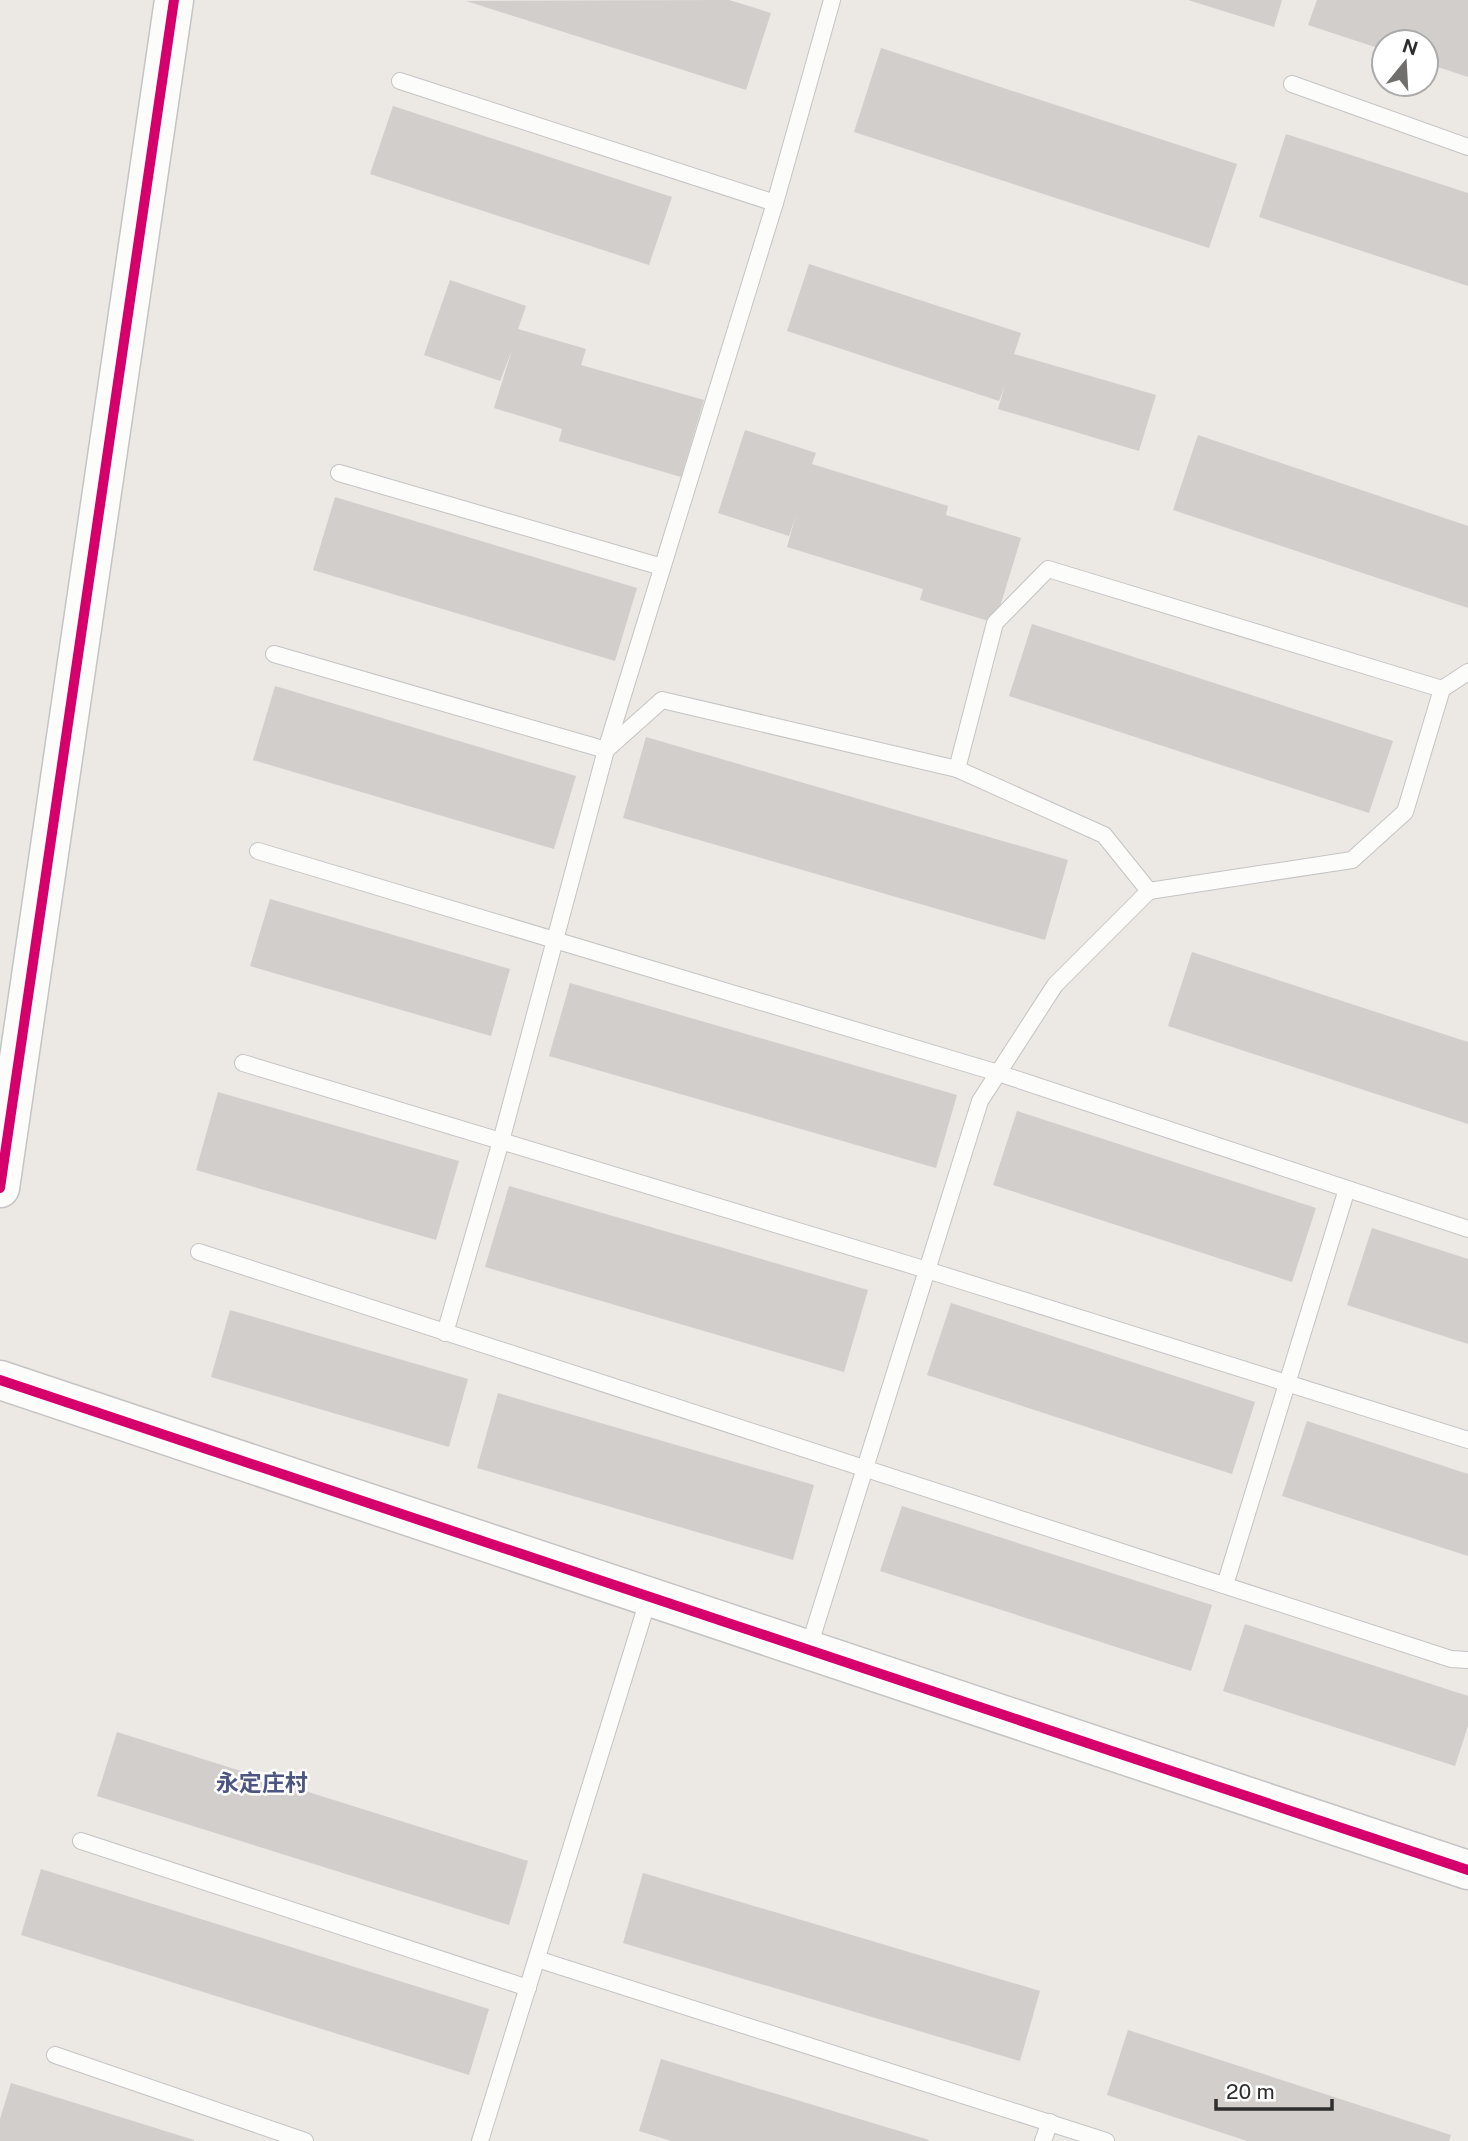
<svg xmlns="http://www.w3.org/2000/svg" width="1468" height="2141" font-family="'Public Sans','Noto Sans SC',sans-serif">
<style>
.building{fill:#d1cecb}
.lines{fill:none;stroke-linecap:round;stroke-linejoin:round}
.lane-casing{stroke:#c5c4c5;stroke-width:18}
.secondary-casing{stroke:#c5c4c5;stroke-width:41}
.lane{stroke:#fcfcfb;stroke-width:16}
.secondary{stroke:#fcfcfb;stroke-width:38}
.cycleway-casing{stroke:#fff;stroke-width:15}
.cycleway{stroke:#d6006c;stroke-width:10}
.labels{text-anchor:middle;stroke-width:5;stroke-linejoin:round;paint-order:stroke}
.neighbourhood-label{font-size:23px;font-weight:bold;fill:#4d5680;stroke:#fff}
</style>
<rect width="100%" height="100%" fill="#ece8e4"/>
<g class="building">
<path d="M729,0L771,13L746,90L466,1Z"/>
<path d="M1188,0H1282L1274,27Z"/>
<path d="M1317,0H1468V77L1426,63V42H1384V50L1308,25Z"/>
<path d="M881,48L1237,164L1209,248L854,132Z"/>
<path d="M393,106L672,197L649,265L370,174Z"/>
<path d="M1286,134L1468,193V286L1259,217Z"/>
<path d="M809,264L1021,333L1014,354L1156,395L1139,451L998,409L1005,385L999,401L787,331Z"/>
<path d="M450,280L526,306L518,329L586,349L581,365L704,400L681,477L559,441L562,429L494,408L512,350L500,381L424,355Z"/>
<path d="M745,430L816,453L812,464L948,506L946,515L1021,538L995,623L920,600L923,589L787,547L796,515L789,536L718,513Z"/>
<path d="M1198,435L1468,526V608L1173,510Z"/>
<path d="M335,497L637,588L615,661L313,570Z"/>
<path d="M1032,624L1393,741L1369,813L1009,696Z"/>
<path d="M275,686L576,776L554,849L253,760Z"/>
<path d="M646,737L1068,860L1045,940L623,818Z"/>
<path d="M270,899L510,969L491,1036L250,966Z"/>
<path d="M1192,952L1468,1042V1124L1168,1026Z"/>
<path d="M570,983L957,1095L936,1168L549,1056Z"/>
<path d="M218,1092L459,1161L436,1240L196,1170Z"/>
<path d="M1017,1111L1316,1208L1292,1282L993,1185Z"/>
<path d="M509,1186L868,1290L844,1372L485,1267Z"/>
<path d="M1372,1228L1468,1259V1344L1347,1305Z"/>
<path d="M951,1303L1255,1402L1232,1474L927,1375Z"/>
<path d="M230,1310L468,1379L449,1447L211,1377Z"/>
<path d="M498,1393L814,1485L793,1560L477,1468Z"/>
<path d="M1307,1421L1468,1474V1556L1282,1496Z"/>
<path d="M902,1506L1212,1605L1191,1671L880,1571Z"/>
<path d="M1245,1624L1468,1696V1726L1455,1766L1223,1691Z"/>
<path d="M117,1732L528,1861L509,1925L97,1796Z"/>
<path d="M41,1869L489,2009L469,2075L21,1935Z"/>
<path d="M643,1873L1040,1991L1020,2061L623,1943Z"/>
<path d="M1128,2030L1451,2135L1449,2141H1247L1107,2095Z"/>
<path d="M661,2059L929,2140V2141H671L639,2131Z"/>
<path d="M11,2083L194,2140V2141H0V2119Z"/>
</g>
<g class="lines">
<defs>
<g id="lane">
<path d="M400,81L775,203"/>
<path d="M1292,84L1468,147"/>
<path d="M339,473L662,567"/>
<path d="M274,654L606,750L662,700L957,769"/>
<path d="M258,851L998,1073L1468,1229"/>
<path d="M1149,891L1352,860L1405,812L1442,689"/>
<path d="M243,1063L927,1270L1468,1440"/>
<path d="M199,1252L1451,1659L1468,1660"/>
<path d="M445,1333L501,1141L606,750L775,203L832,0"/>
<path d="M1225,1585L1347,1189"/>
<path d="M808,1650L980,1101L1055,985L1149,891L1104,835L957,769L995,623L1048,569L1442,689L1468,672"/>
<path d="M81,1841L528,1988"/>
<path d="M537,1959L1106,2141"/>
<path d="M55,2055L305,2141"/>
<path d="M480,2141L649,1597"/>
<path d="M1043,2141L1050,2122"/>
</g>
<g id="secondary">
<path d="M0,1188L174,0"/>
<path d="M0,1380L1468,1870"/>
</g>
</defs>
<use href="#lane" class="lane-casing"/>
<use href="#secondary" class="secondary-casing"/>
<use href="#lane" class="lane"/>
<use href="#secondary" class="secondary"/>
<defs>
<g id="cycleway">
<path d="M0,1188L174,0"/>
<path d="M0,1380L1468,1870"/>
</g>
</defs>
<use href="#cycleway" class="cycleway-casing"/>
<use href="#cycleway" class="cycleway"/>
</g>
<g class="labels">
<g class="neighbourhood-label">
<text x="262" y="1791">永定庄村</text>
</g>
</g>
<g transform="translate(1405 63) rotate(18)"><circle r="33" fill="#ffffff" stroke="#ababab" stroke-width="2"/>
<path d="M0-5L12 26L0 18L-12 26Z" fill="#706f6e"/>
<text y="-10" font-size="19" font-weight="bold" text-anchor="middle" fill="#2e2e2e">N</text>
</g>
<path d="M1216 2099v10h116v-10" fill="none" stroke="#2e2e2e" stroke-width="3.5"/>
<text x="1226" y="2099" font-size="21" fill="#2e2e2e" stroke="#ffffff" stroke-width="5" paint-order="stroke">20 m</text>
</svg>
